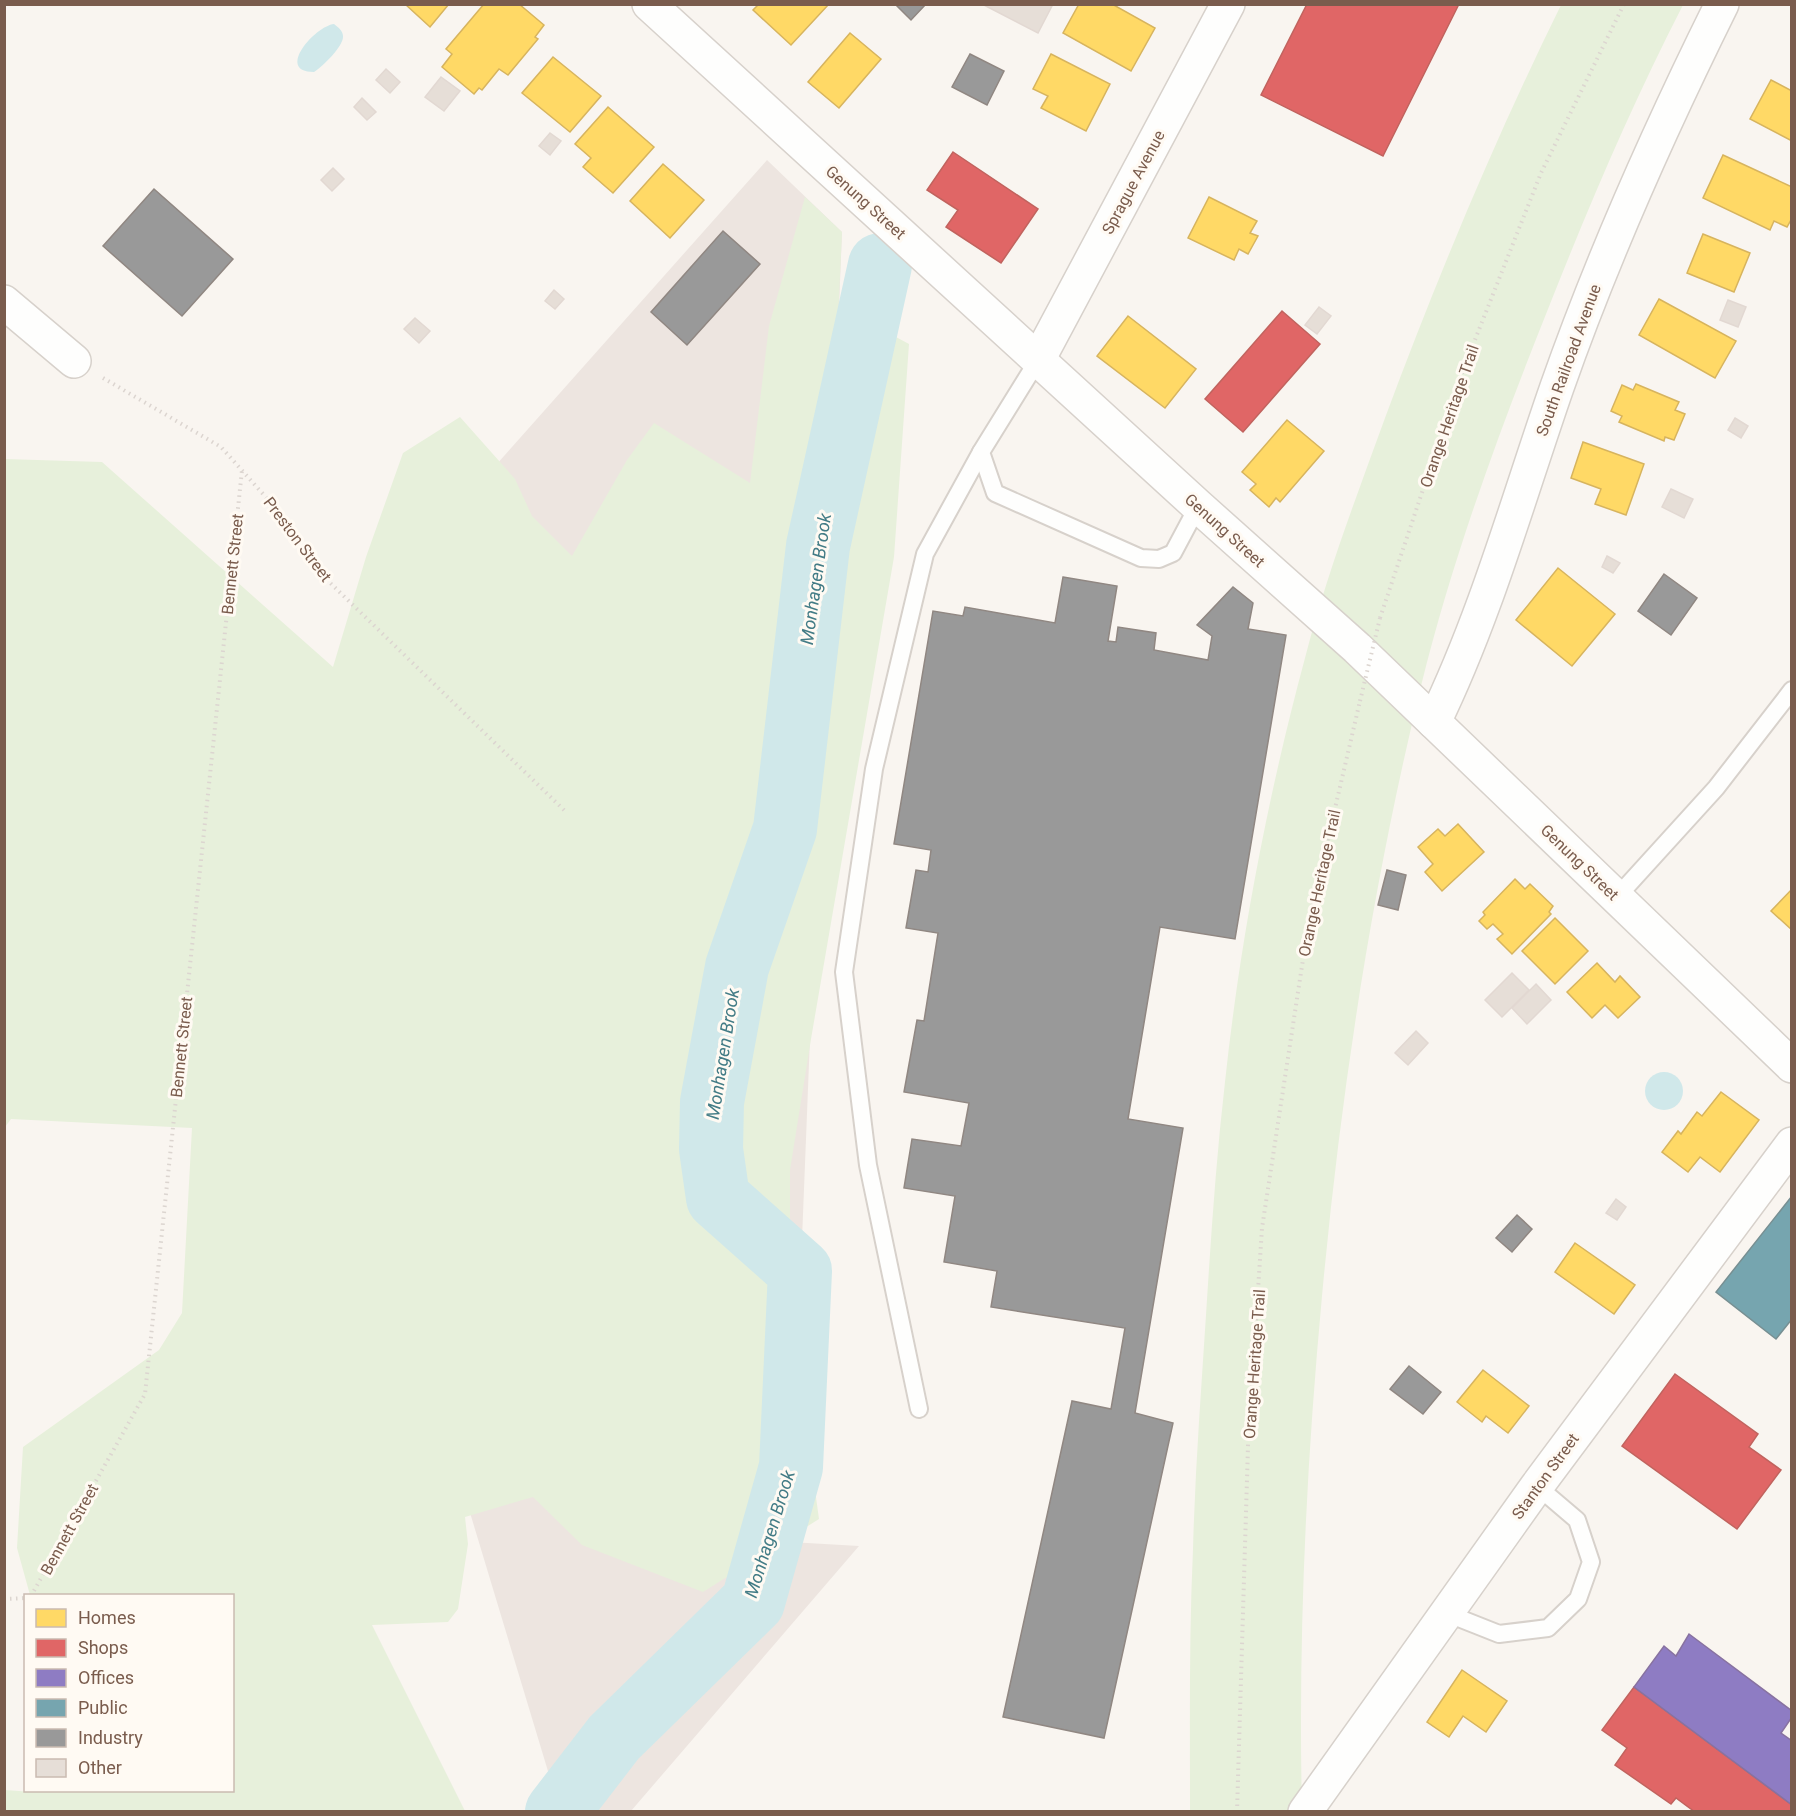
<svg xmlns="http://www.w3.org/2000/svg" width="1796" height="1816" font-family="Roboto,sans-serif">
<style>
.industrial{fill:#ede5e0}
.green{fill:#e7f0db}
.water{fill:#d0e8ea}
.homes{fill:#ffd966;stroke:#d7b45e;stroke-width:1.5}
.shops{fill:#e06666;stroke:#c1635e;stroke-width:1.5}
.offices{fill:#8e7cc3;stroke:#8872a0;stroke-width:1.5}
.public{fill:#76a5af;stroke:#778f92;stroke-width:1.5}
.industry{fill:#999;stroke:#908782;stroke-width:1.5}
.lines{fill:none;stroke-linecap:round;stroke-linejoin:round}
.river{stroke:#d0e8ea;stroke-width:64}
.building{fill:#e6ded7;stroke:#e2d8d2;stroke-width:1.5}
.service-casing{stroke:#d7d1cb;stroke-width:20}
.minor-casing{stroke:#d7d1cb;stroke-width:36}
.path{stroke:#dcd5d0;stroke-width:4;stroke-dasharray:1.5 4.5;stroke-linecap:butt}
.service{stroke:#fefefd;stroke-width:16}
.minor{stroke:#fefefd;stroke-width:33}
.path-bridge{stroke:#dcd5d0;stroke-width:4;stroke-dasharray:1.5 4.5;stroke-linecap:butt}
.labels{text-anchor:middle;stroke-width:6;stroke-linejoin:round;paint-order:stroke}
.street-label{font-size:16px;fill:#7a5c4d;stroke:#fffaf3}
.water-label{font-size:18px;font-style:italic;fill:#437c86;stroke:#fffaf3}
</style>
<rect width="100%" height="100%" fill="#f9f5f0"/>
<path class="industrial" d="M767,160L842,232L790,1542L859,1546L631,1811H560L382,1221L377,599Z"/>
<g class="green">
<path d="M1561,5H1683C1633,102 1590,203 1550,304C1500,429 1453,556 1421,686C1372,887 1341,1091 1322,1296C1306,1468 1298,1639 1302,1811L1190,1812C1190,1724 1189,1636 1193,1549C1195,1471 1201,1393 1206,1315C1211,1237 1216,1159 1225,1082C1240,941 1268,795 1305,658C1326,576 1356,498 1385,418C1437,278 1495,139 1561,5Z"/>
<path d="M805,197L842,232L836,364L868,322L909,344L894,557L811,1039L790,1170V1309L819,1519L703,1592L582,1545L533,1497L465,1517L468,1544L458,1609L448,1622L372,1625L465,1811H5V1790L33,1792L232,1790V1596L30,1595L17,1548L23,1447L159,1350L182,1313L192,1128L11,1119L5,1127V459L102,462L333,667L366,557L403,453L460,417L515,479L532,516L572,556L627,460L654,423L750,483L769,326Z"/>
</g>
<g class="water">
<path d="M334,24C338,27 343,31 343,36C344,46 322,67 314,72C275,72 315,26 334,24Z"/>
<circle cx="1664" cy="1091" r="19"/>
</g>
<g class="homes">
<path d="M405,4H449L430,27Z"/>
<path d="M484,4H519L544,25L535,37L538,39L508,75L499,69L482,90L479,88L474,94L442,67L452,54L446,49Z"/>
<path d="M759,4H829L791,45L753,10Z"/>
<path d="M1079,4H1112L1155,28L1131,71L1063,33Z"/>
<path d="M850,33L881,59L839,108L808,82Z"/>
<path d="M1051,54L1110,84L1086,131L1041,108L1048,96L1033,89Z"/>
<path d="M553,57L601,96L570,132L522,93Z"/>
<path d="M1771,80L1792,91V141L1750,119Z"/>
<path d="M608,107L654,147L613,193L583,167L591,158L575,144Z"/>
<path d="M1723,155L1792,187V218L1787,227L1774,221L1770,230L1703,198Z"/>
<path d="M663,164L704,200L670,238L630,201Z"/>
<path d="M1209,197L1257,221L1250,233L1258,236L1248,254L1239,249L1234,260L1188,238Z"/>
<path d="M1703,234L1750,253L1734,292L1687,273Z"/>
<path d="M1659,299L1736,341L1715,378L1639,335Z"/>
<path d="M1128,316L1196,369L1165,408L1097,356Z"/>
<path d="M1636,384L1679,402L1675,410L1685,414L1674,440L1665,437L1664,441L1619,422L1622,416L1611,411L1622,385L1633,390Z"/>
<path d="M1287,420L1324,451L1280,502L1276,498L1269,507L1250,490L1256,484L1242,472Z"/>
<path d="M1583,442L1644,464L1626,515L1595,504L1601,489L1571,478Z"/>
<path d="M1558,568L1615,614L1572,666L1516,620Z"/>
<path d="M1458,824L1484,852L1442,891L1425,872L1433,864L1418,847L1438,829L1445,836Z"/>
<path d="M1515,879L1525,889L1530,884L1553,906L1549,912L1551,914L1512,954L1497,939L1503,934L1493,924L1487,929L1479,921L1485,915L1483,912Z"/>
<path d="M1792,889V930L1771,911Z"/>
<path d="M1555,918L1588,951L1555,984L1522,951Z"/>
<path d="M1597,963L1615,982L1620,976L1640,997L1618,1018L1605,1005L1592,1018L1567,992Z"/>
<path d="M1721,1092L1759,1120L1720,1172L1700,1157L1688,1172L1662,1152L1678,1131L1681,1134L1697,1112L1702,1116Z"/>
<path d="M1575,1243L1635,1285L1614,1314L1555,1272Z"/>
<path d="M1483,1370L1529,1406L1508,1433L1486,1416L1482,1422L1457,1402Z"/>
<path d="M1462,1670L1507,1701L1486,1732L1463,1716L1449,1737L1427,1722Z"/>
</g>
<g class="shops">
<path d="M1307,4H1459L1383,156L1261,95Z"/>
<path d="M953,152L1038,209L1001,263L946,227L958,210L927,190Z"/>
<path d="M1282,311L1320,344L1243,432L1205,399Z"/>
<path d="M1675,1374L1758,1434L1749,1447L1781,1470L1737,1529L1622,1446Z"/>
<path d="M1634,1687L1792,1805V1812H1695L1676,1798L1671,1804L1615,1765L1627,1748L1602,1730Z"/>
</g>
<path class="offices" d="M1689,1634L1792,1711V1717L1781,1733L1792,1741V1805L1634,1687L1664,1646L1676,1656Z"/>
<path class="public" d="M1792,1196V1319L1776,1339L1716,1292Z"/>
<g class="industry">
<path d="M895,4H926L911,20Z"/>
<path d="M970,54L1004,71L987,105L952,87Z"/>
<path d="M154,189L233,259L182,316L103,246Z"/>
<path d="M723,231L760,264L687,345L651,312Z"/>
<path d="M1664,574L1697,598L1671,635L1638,611Z"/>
<path d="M1063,577L1117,586L1108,641L1116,642L1118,627L1156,633L1154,650L1208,660L1212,636L1197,625L1233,587L1253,603L1248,629L1286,635L1235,939L1160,927L1128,1119L1183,1128L1135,1413L1173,1423L1104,1738L1003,1717L1072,1401L1111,1409L1125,1328L991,1307L997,1271L944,1262L955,1196L904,1188L912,1139L961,1146L969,1103L904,1092L917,1020L924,1021L938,933L906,928L916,870L928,872L931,850L894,844L933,611L963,616L965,607L1055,623Z"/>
<path d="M1387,870L1406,875L1398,910L1378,905Z"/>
<path d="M1517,1215L1532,1229L1512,1252L1496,1238Z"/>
<path d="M1409,1366L1441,1392L1423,1414L1390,1389Z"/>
</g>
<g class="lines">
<path class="river" d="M557,1812L614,1738L753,1602L791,1467L800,1271L718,1198L711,1149L712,1102L737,967L785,829L818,546L880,265"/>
</g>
<g class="building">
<path d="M982,4H1053L1038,33Z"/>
<path d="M386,69L400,82L390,93L376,80Z"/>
<path d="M441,77L460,91L444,111L425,97Z"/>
<path d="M362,98L376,112L367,120L354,107Z"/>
<path d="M550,133L561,141L550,155L539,146Z"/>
<path d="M333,168L344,179L332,191L321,180Z"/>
<path d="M554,290L564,299L555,309L545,301Z"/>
<path d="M1728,300L1746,307L1738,327L1720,320Z"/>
<path d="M1319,307L1331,316L1317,334L1305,325Z"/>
<path d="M415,318L430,331L419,343L404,329Z"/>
<path d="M1735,418L1748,426L1741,438L1728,430Z"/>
<path d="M1671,489L1693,499L1684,518L1662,507Z"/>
<path d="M1607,556L1620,563L1613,573L1602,567Z"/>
<path d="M1512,973L1529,990L1502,1017L1485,1000Z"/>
<path d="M1536,984L1551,1000L1527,1024L1512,1008Z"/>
<path d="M1416,1031L1428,1043L1408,1065L1395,1053Z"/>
<path d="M1616,1199L1626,1207L1617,1220L1606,1213Z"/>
</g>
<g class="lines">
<defs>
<g id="service">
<path d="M1038,360L981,452L995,493L1141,558L1159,559L1173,553L1198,506"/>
<path d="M1616,898L1716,788L1792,690"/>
<path d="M919,1409L868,1165L844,972L874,769L925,554L981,452"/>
<path d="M1446,1613L1499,1634L1548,1628L1578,1599L1591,1562L1577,1520L1537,1486"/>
</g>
<g id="minor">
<path d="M649,4L1198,506L1357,648L1792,1066"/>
<path d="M4,302L74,361"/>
<path d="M1038,360L1228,4"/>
<path d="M1434,722C1486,615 1518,499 1557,387C1603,256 1660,129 1722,4"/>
<path d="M1305,1812L1537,1486L1792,1144"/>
</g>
</defs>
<use href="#service" class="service-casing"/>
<use href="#minor" class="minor-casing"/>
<g class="path">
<path d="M103,378L221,447L272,504L321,574L565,811"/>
<path d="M1380,618L1463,370L1541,173L1624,4"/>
<path d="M31,1596L145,1394L242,470"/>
<path d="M4,1599L26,1598"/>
<path d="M1237,1812L1248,1446L1262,1228L1309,920L1360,701"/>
</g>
<use href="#service" class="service"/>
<use href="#minor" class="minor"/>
<path class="path-bridge" d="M1360,701L1380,618"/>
</g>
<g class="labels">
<g class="street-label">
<text transform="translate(1133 182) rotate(-62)" y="6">Sprague Avenue</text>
<text transform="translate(866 202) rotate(42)" y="6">Genung Street</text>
<text transform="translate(1568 360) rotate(-70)" y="6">South Railroad Avenue</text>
<text transform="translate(1449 416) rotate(-71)" y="6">Orange Heritage Trail</text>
<text transform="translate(1225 530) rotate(42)" y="6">Genung Street</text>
<text transform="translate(298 539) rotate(53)" y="6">Preston Street</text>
<text transform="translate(232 564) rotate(-84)" y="6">Bennett Street</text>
<text transform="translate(1580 862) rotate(44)" y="6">Genung Street</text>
<text transform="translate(1319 883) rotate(-78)" y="6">Orange Heritage Trail</text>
<text transform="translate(181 1047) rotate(-84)" y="6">Bennett Street</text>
<text transform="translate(1254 1364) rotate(-86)" y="6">Orange Heritage Trail</text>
<text transform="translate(1545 1476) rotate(-54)" y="6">Stanton Street</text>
<text transform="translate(69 1529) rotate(-61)" y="6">Bennett Street</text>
</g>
<g class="water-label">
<text transform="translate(816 579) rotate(-82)" y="6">Monhagen Brook</text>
<text transform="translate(723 1054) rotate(-81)" y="6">Monhagen Brook</text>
<text transform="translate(770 1534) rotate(-73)" y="6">Monhagen Brook</text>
</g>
</g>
<rect width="1796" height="1816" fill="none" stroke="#7a5c4d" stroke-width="12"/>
<rect x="24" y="1594" width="210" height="198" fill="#fffaf3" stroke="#cabbb1" stroke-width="1.5"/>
<rect x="36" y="1609" width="30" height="18" fill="#ffd966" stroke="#cabbb1" stroke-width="1.5"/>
<text x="78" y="1624" font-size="18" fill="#7a5c4d">Homes</text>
<rect x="36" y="1639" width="30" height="18" fill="#e06666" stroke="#cabbb1" stroke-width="1.5"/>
<text x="78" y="1654" font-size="18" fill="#7a5c4d">Shops</text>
<rect x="36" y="1669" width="30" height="18" fill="#8e7cc3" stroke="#cabbb1" stroke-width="1.5"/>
<text x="78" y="1684" font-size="18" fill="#7a5c4d">Offices</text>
<rect x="36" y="1699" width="30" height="18" fill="#76a5af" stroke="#cabbb1" stroke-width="1.5"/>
<text x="78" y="1714" font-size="18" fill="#7a5c4d">Public</text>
<rect x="36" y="1729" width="30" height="18" fill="#999999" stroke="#cabbb1" stroke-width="1.5"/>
<text x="78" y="1744" font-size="18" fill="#7a5c4d">Industry</text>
<rect x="36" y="1759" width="30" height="18" fill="#e6ded7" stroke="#cabbb1" stroke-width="1.5"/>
<text x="78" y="1774" font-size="18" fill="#7a5c4d">Other</text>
</svg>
